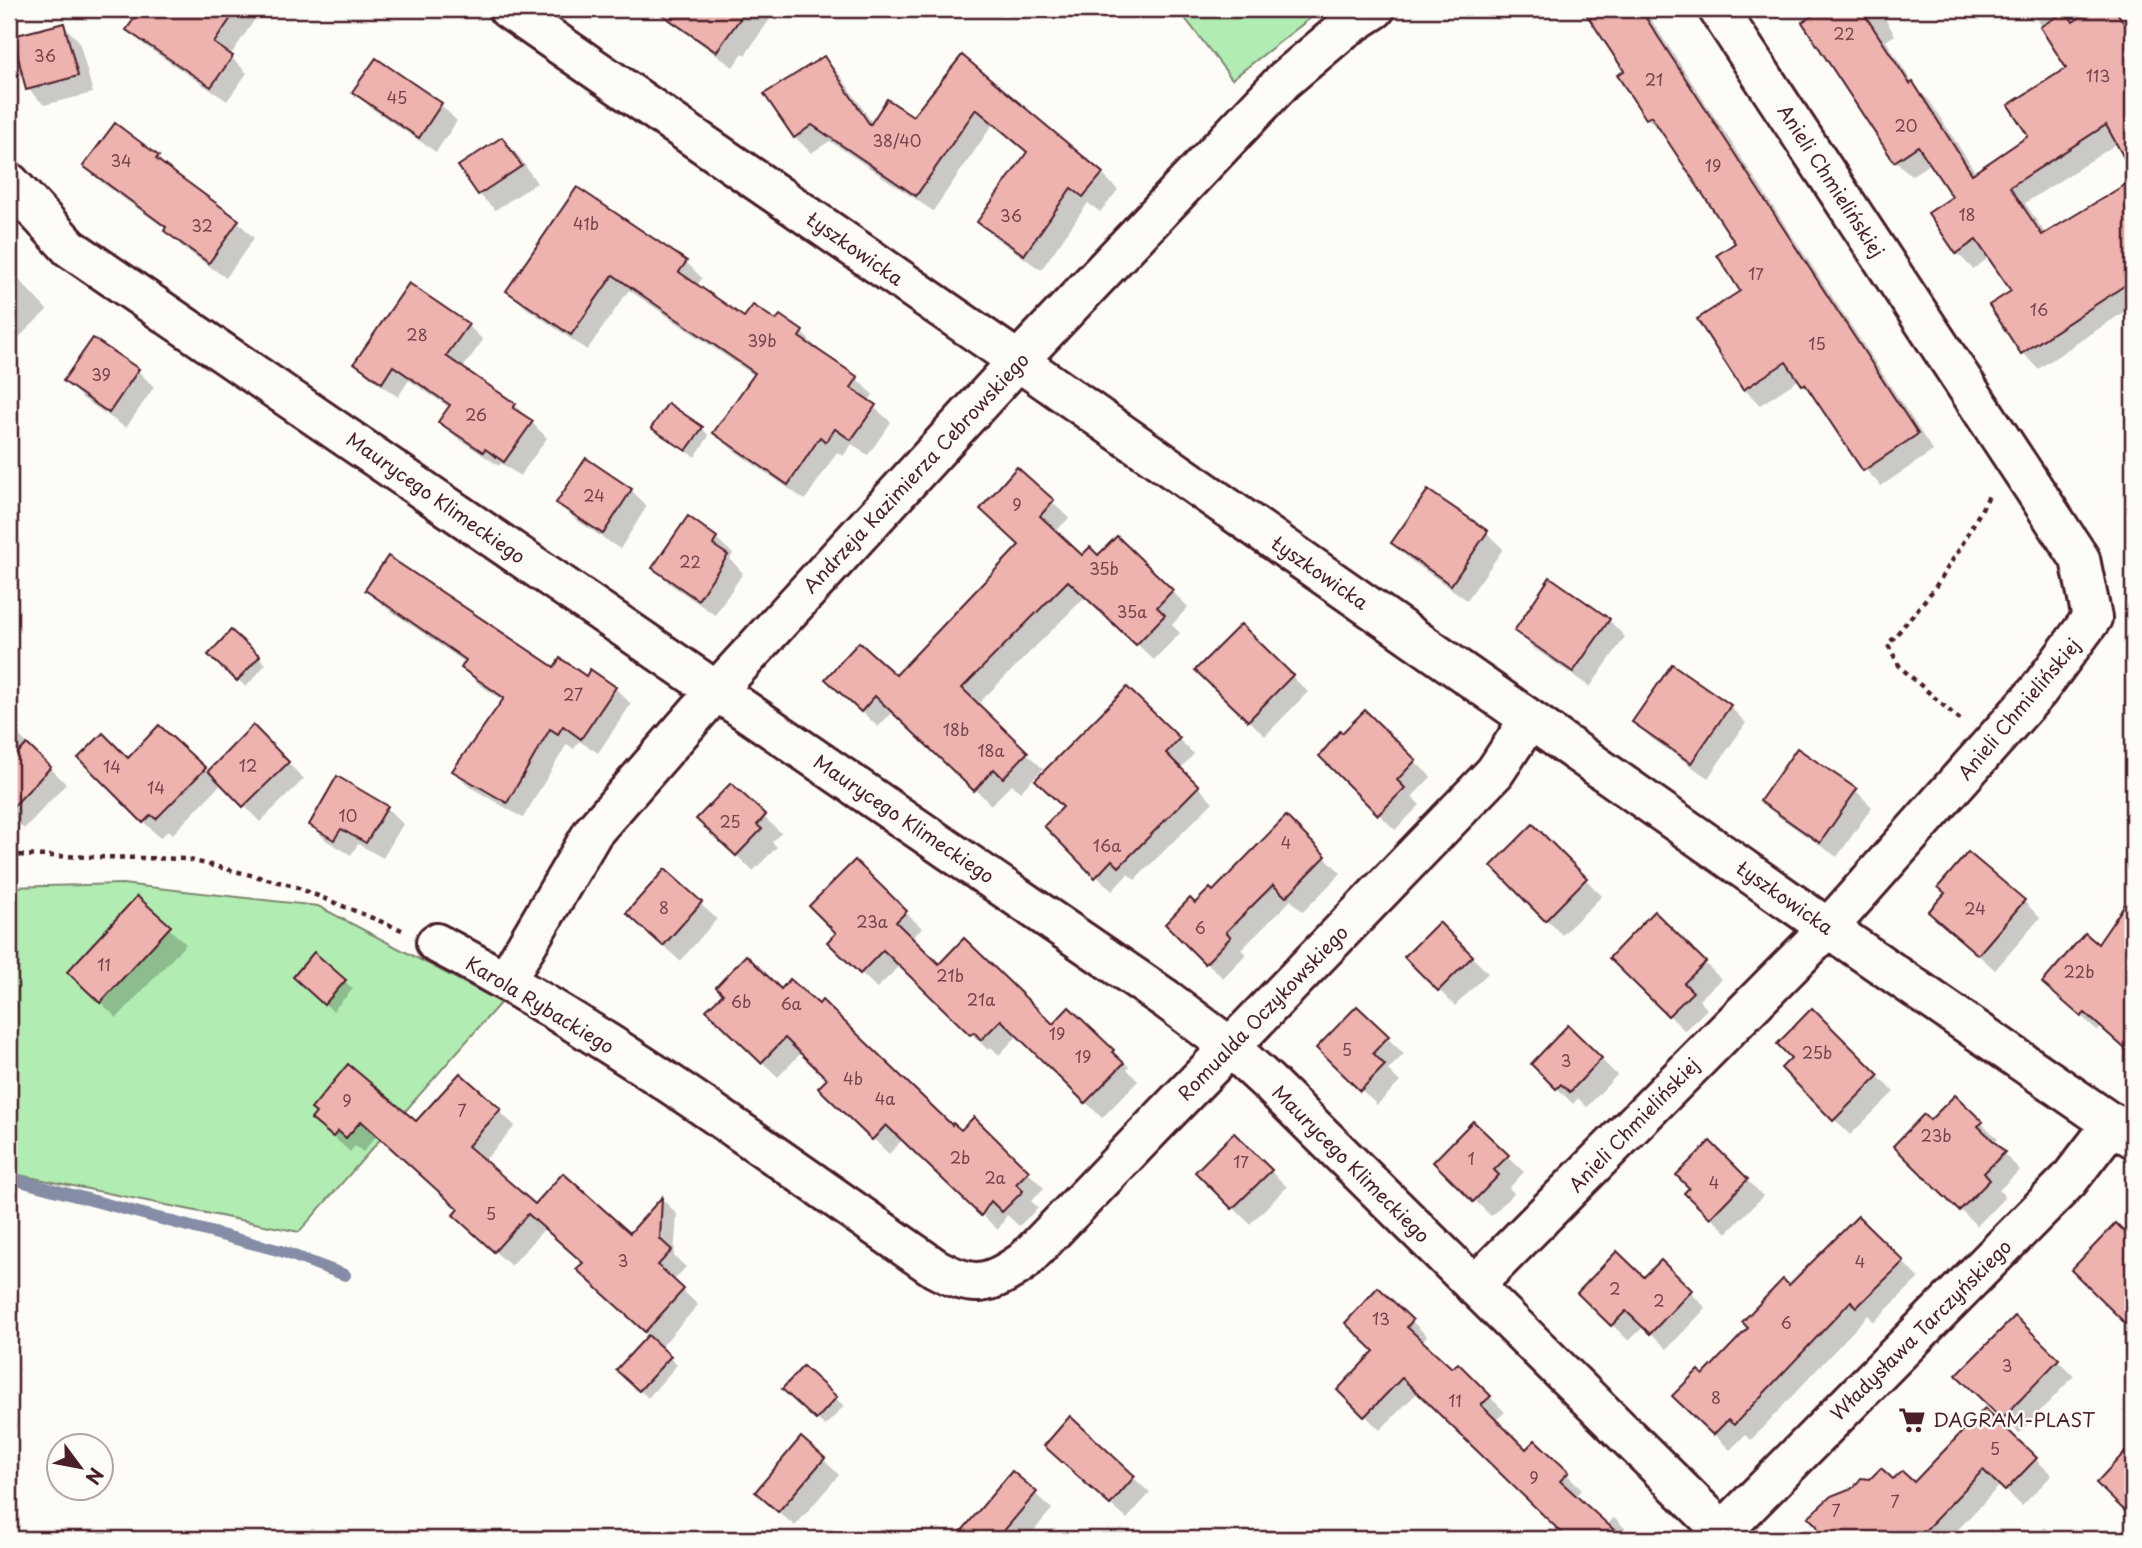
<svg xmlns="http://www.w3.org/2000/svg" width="2142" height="1548" font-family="'Playpen Sans',sans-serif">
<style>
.green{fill:#b1edb3;stroke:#7e866f;stroke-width:2}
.shadow{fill:#0003}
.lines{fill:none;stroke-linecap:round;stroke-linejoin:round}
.stream{stroke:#848da5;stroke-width:12}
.building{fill:#efb3af;stroke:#4a1f2b;stroke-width:2}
.minor-casing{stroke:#4a1f2b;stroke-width:44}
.path{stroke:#4a1f2b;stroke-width:4.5;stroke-dasharray:5 5;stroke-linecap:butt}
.minor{stroke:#fdfcf7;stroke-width:38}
.labels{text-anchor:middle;stroke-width:5;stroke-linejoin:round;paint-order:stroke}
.number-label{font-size:16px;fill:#73444c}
.street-label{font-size:19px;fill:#4a1f2b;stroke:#fdfcf7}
.poi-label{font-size:19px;fill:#4a1f2b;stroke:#fdfcf7;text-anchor:start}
</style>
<rect width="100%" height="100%" fill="#fdfcf7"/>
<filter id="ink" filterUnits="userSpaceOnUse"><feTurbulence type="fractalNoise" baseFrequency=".0143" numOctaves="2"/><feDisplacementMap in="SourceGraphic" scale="14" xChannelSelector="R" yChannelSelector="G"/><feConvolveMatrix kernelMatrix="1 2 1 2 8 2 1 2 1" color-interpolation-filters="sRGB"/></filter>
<g filter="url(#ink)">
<g class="green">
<path d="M1178,9H1322L1232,79Z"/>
<path d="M122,884L318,906L501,1002L299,1232L9,1173V887Z"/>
</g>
<g class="shadow">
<path d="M144,9H262L230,56L247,73L227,101L144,45L129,30Z"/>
<path d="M653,9H760L770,19L745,55L743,53L733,67Z"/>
<path d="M1585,9H1644L1933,451L1881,486L1865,469L1816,397L1800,379L1760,405L1744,389L1742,292L1737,244L1663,134L1647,118L1626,72Z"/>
<path d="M1826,9H1879L1895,35L1886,41L1915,87L1929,100L1976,173L2031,137L2068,69L2030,9H2076L2082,18L2097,9H2115L2133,32V170L2118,143L2025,203L2046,235L2133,182V306L2038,369L2023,353L1991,306L2013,291L1990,257L1973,269L1957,253L1954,198L1931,163L1911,176L1895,160L1804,23Z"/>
<path d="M63,25L79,41L93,93L44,105L28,89Z"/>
<path d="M962,57L1102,174L1118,190L1100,212L1088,203L1041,270L996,238L979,222L1028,153L993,124L933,211L830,141L811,153L795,137L824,59L840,75L873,124L913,119Z"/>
<path d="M376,60L441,105L457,121L436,152L371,108L355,91Z"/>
<path d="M502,139L518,155L537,183L495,210L479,194Z"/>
<path d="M158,157L173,174L238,222L254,238L226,278L182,247L167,230L101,182L85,166Z"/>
<path d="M686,262L702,278L697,286L744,320L776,323L802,333L818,349L816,351L857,379L873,395L868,402L891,422L868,455L852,444L843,456L837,452L805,500L732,449L715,433L755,376L629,290L587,350L525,307L509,291Z"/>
<path d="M9,269L47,310L9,347Z"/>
<path d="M468,325L483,340L462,369L515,405L547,438L520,476L501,463L499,466L456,437L441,422L450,408L409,380L398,397L371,378L356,363Z"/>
<path d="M94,340L138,371L154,387L126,428L81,397L65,381Z"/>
<path d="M653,427L702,428L709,436L695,457Z"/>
<path d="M1017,469L1069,518L1055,532L1082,557L1098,558L1172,591L1188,607L1172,625L1180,633L1154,660L1086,596L977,705L1043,769L1020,792L1012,784L991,805L939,752L893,711L878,727L844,695L896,677L1021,546Z"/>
<path d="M631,490L647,506L620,549L575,519L558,503Z"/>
<path d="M1487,533L1503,549L1467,600L1409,559L1393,543Z"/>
<path d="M716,538L733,554L730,559L743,573L715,615L670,584L654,568Z"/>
<path d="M1550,580L1609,620L1625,637L1590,687L1532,647L1516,630Z"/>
<path d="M367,590L554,669L615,688L631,704L598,753L579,741L574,749L567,744L523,818L470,787L454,771L503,701L479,684L463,668L466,663L384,606Z"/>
<path d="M1241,626L1308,692L1265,736L1198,670Z"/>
<path d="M259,657L266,664L246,687L218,662Z"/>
<path d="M1672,667L1730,707L1746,723L1708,778L1651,738L1635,722Z"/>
<path d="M1127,690L1194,754L1180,769L1213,802L1135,880L1128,874L1112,891L1046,826L1065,807Z"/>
<path d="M1365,712L1431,777L1412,797L1420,805L1395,830L1321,756Z"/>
<path d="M9,725L66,784L24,829L9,814Z"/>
<path d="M159,728L208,773L253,728L304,779L260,822L222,783L173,834L169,830L160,838L80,758L128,760Z"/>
<path d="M1856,791L1872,807L1837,857L1779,817L1762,801Z"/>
<path d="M387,808L403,824L383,858L358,844L351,855L327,841L311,825Z"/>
<path d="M764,817L781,833L772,842L777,847L753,871L715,835Z"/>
<path d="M1286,818L1341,873L1303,912L1291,900L1241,950L1246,954L1223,978L1167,924L1213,893Z"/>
<path d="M1533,826L1602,896L1562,935L1494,866Z"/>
<path d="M855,862L922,928L911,939L940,966L1053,1026L1070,1009L1129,1067L1127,1069L1138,1081L1102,1118L1018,1035L999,1055L991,1047L988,1050L901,965L877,988L845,958L839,933Z"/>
<path d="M665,872L717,919L680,961L645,929Z"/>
<path d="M2133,896V1055L2101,1027L2098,1031L2044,983L2098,946Z"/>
<path d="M137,899L186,944L117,1018L85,988Z"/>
<path d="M2024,901L2040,918L1995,970L1931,912Z"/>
<path d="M1654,913L1721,979L1699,1000L1707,1009L1685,1031L1611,958Z"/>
<path d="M1439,924L1488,973L1455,1006L1406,957Z"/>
<path d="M314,954L353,989L333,1011L303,984Z"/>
<path d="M781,991L952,1128L961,1133L974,1119L1044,1188L1031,1201L1038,1208L1019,1226L1007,1215L998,1230L903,1139L889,1154L821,1088L829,1079L802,1052L778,1077L724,1026Z"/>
<path d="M1357,1009L1404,1054L1388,1070L1400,1082L1377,1105L1319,1048Z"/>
<path d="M1812,1011L1894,1092L1850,1135L1783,1068L1794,1058Z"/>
<path d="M1568,1027L1617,1075L1587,1107L1578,1098L1573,1104L1533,1064Z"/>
<path d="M1955,1097L1998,1139L1993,1143L2020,1170L1999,1190L2005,1197L1977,1226L1896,1146L1930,1123Z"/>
<path d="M499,1111L515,1126L484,1161L535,1207L630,1236L662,1199L677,1214L674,1256L686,1267L673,1281L698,1305L660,1348L677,1365L648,1398L618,1370L650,1335L594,1285L584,1263L545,1228L511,1266L471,1230L460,1210L377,1135L363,1152L355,1146L350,1152L313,1119L416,1124Z"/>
<path d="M1234,1135L1287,1187L1250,1224L1197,1172Z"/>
<path d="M1710,1143L1763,1196L1727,1233L1687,1193L1691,1188Z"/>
<path d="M1507,1156L1524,1172L1509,1188L1514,1193L1491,1216L1435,1162Z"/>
<path d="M1858,1218L1919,1278L1874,1322L1868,1315L1751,1440L1745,1435L1730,1450L1675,1396L1703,1378Z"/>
<path d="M1661,1263L1706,1308L1667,1349L1644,1326L1629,1341L1579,1293L1645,1280Z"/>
<path d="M1379,1289L1427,1336L1421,1343L1452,1371L1458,1365L1505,1412L1495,1421L1526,1452L1535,1443L1582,1489L1575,1497L1606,1526L1614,1518L1636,1539H1569L1418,1392L1380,1430L1339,1390L1377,1352Z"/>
<path d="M2015,1319L2074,1376L2019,1433L1975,1391Z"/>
<path d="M803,1369L844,1406L825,1426L792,1397Z"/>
<path d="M1985,1411L2052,1475L2022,1506L2000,1485L1949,1539H1822L1819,1525L1893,1481L1914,1485Z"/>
<path d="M1070,1419L1150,1493L1127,1519L1062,1462Z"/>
<path d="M823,1459L839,1475L795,1526L774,1508Z"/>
<path d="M1013,1474L1052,1509L1027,1539H979L967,1528Z"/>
<path d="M2045,1527L2058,1539H2034Z"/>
</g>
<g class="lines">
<path class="stream" d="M9,1178L281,1251L345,1275"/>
</g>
<g class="building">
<path d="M141,9H237L214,43L233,56L211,87L126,30Z"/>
<path d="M654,9H747L716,52Z"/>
<path d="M1583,9H1640L1918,434L1863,471L1805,384L1802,385L1786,362L1743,390L1697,319L1740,291L1717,255L1735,243L1651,116L1646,119L1617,75L1624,71Z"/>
<path d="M1823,9H1861L1910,84L1913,82L1972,174L2028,136L2008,105L2066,68L2040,27L2066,11L2073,22L2094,9H2115L2133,38V174L2106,125L2010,187L2042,235L2133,180V280L2021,354L1989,305L2011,291L1976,240L1956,254L1928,213L1952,197L1918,146L1894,162L1802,22Z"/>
<path d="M64,23L78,76L26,90L13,36Z"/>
<path d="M962,55L1103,173L1083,197L1071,188L1024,255L977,222L1027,152L976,109L916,196L812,125L794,138L764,94L824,56L870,125L887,99L913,116Z"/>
<path d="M376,58L442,103L419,138L352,92Z"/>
<path d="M115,123L159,156L156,159L239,220L209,263L164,231L166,227L83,166Z"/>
<path d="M502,137L522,166L478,195L458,166Z"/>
<path d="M577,187L687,261L679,272L744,317L753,305L776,320L780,315L803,331L799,337L858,377L851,388L876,405L851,440L835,429L826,442L820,437L788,485L713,433L755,373L681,322L613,275L571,335L506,291Z"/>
<path d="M409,283L469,324L446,356L516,404L513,408L533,421L504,462L485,449L483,452L438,422L450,405L393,366L382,383L354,363Z"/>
<path d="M93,338L139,369L109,413L63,381Z"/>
<path d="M668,403L703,427L686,451L651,428Z"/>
<path d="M586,458L632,489L603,534L556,503Z"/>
<path d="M1017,467L1054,500L1040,516L1082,555L1090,547L1098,555L1117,536L1173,590L1157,607L1165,615L1136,645L1068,581L962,688L1028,752L1003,778L994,769L974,791L875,696L861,712L825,679L859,642L896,675L1019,545L980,509Z"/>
<path d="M1428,490L1488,531L1451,585L1391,543Z"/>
<path d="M688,516L717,537L713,545L728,555L698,600L652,568Z"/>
<path d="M388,556L554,667L560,658L586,676L590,669L616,687L581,739L563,726L558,734L550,729L507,803L452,771L504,698L461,668L466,660L365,590Z"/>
<path d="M1550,577L1610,619L1573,672L1514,631Z"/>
<path d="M1241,624L1293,675L1248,721L1195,670Z"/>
<path d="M231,630L260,656L237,681L208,655Z"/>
<path d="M1672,664L1731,705L1691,763L1632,722Z"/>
<path d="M1127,687L1180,738L1166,753L1199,786L1119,867L1112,860L1095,878L1044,826L1063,807L1035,780Z"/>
<path d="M1365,710L1416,760L1397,780L1405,788L1378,815L1319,756L1340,731L1342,733Z"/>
<path d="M159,725L206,768L156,819L151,815L143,823L78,758L103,733L128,758Z"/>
<path d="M253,725L289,762L243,807L208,771Z"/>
<path d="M27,744L51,767L9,811V762Z"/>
<path d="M1797,748L1857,789L1820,843L1760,801Z"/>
<path d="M337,776L388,806L366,843L341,829L334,840L309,825Z"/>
<path d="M731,783L766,815L757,825L762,829L736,856L696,819Z"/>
<path d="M1286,816L1326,856L1286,897L1273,885L1226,932L1231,937L1205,964L1165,924L1190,898L1195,903L1210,888L1213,891Z"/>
<path d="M1533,824L1587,878L1545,921L1491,866Z"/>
<path d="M1968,852L2025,900L1978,955L1928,912L1945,893L1938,887Z"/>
<path d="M855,860L907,911L896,922L939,964L964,938L1053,1024L1069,1007L1114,1050L1112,1052L1124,1063L1085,1103L1001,1020L981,1040L974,1032L970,1035L883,950L860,974L827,942L836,933L809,906Z"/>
<path d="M665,869L702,902L663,946L626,913Z"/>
<path d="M2133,893V1056L2085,1013L2081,1017L2042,983L2085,933L2098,944Z"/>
<path d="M137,896L171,926L100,1003L67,972Z"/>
<path d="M1654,911L1706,962L1684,983L1693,992L1668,1016L1609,958Z"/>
<path d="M1439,922L1473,956L1438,991L1404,957Z"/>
<path d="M314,952L346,980L324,1005L293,977Z"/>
<path d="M746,955L781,989L790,979L819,1004L822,1000L952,1125L953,1123L961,1130L974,1117L1029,1171L1016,1184L1023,1191L1002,1212L991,1201L981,1216L886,1125L872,1140L818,1088L827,1079L785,1038L761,1063L706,1010L723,994L716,987Z"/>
<path d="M1357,1006L1389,1036L1373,1053L1385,1065L1360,1091L1316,1048Z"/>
<path d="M1812,1008L1879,1075L1833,1121L1781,1068L1791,1058L1777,1044Z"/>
<path d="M1568,1025L1602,1058L1570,1092L1561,1084L1556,1089L1531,1064Z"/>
<path d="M348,1064L416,1121L460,1073L501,1109L468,1146L535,1204L563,1173L630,1233L662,1197L660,1239L672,1250L658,1265L684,1289L645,1332L576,1269L583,1263L528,1214L494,1252L453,1215L458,1209L361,1121L346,1138L338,1131L333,1137L311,1119L316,1113L311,1109Z"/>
<path d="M1955,1095L1983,1122L1978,1126L2005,1152L1984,1173L1990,1180L1959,1211L1893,1146L1924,1114L1930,1120Z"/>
<path d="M1473,1121L1509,1155L1494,1170L1499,1175L1473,1202L1433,1162Z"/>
<path d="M1234,1133L1272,1170L1232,1209L1195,1172Z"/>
<path d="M1710,1141L1748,1179L1710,1218L1684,1193L1689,1188L1676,1175Z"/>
<path d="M1858,1216L1904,1261L1857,1307L1851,1301L1734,1425L1728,1420L1713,1435L1672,1396L1698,1370L1703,1375L1748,1328L1742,1322L1783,1279L1789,1285Z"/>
<path d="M2116,1223L2133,1240V1331L2071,1270Z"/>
<path d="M1617,1251L1644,1277L1661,1260L1692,1290L1650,1334L1626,1311L1611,1326L1577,1293Z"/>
<path d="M1378,1287L1413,1320L1407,1327L1452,1368L1458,1363L1491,1396L1481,1405L1526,1449L1535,1440L1569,1472L1560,1481L1624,1539H1568L1402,1378L1364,1417L1337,1390L1374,1351L1345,1323Z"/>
<path d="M2015,1316L2059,1359L2002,1419L1956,1375Z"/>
<path d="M648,1335L671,1356L639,1391L616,1370Z"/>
<path d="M803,1366L837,1397L816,1420L782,1389Z"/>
<path d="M1985,1408L2037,1458L2005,1491L1983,1470L1917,1539H1821L1817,1526L1808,1517L1831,1496L1854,1487L1861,1478L1870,1479L1881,1468L1893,1479L1902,1471L1914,1482Z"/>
<path d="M1070,1416L1135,1476L1110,1505L1044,1446Z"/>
<path d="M801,1437L825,1458L778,1512L755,1492Z"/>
<path d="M2133,1443V1519L2096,1483Z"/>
<path d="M1012,1471L1037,1492L997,1539H955Z"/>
</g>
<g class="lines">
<defs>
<g id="minor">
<path d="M508,9L1018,361L1828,928L2133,1138"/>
<path d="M9,182L70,248L1166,999L1230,1047L1269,1083L1731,1539"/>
<path d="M436,943C609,1033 774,1156 935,1268C974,1289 989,1286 1024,1261L1495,772L1529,720"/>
<path d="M506,980L593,832L716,691L1018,361L1284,80L1344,29L1375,9"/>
<path d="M1474,1286L1828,928L2038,691L2092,618L2080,559L1718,9"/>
<path d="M1723,1531L2069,1180L2113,1123"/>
</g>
</defs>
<use href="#minor" class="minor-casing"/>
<g class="path">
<path d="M1960,720L1900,667L1888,645L1934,589L1959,550L1990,494"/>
<path d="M9,855L186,859L291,885L402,930"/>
</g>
<use href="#minor" class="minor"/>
</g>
</g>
<defs>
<symbol id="supermarket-bare" viewBox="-9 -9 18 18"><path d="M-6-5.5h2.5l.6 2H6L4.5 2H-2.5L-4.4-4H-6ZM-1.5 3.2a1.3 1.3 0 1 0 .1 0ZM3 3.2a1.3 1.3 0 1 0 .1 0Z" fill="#4a1f2b" stroke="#fdfcf7" stroke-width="2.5" paint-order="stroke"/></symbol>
</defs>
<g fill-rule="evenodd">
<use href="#supermarket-bare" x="1893" y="1401" width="38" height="38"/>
</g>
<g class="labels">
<g class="number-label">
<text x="1844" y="40">22</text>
<text x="45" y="62">36</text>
<text x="2098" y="82">113</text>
<text x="1654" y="86">21</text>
<text x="397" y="104">45</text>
<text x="1906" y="132">20</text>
<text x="897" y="147">38/40</text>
<text x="121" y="167">34</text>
<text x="1713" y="172">19</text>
<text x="1967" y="221">18</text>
<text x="1011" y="222">36</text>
<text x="586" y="230">41b</text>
<text x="202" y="232">32</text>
<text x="1756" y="280">17</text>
<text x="2039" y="316">16</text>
<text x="417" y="341">28</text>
<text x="762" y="347">39b</text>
<text x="1817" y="350">15</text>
<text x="101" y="381">39</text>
<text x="476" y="421">26</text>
<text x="594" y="502">24</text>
<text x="1017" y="511">9</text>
<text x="690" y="568">22</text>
<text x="1104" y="575">35b</text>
<text x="1132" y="618">35a</text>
<text x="573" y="701">27</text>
<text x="956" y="736">18b</text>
<text x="991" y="757">18a</text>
<text x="248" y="772">12</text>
<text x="112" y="773">14</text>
<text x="156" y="794">14</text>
<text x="348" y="822">10</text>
<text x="730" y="828">25</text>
<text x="1286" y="849">4</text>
<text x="1107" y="852">16a</text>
<text x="664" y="914">8</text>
<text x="1975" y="915">24</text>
<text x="872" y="928">23a</text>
<text x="1200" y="934">6</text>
<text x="104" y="971">11</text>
<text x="2079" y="978">22b</text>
<text x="950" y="982">21b</text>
<text x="981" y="1006">21a</text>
<text x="741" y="1008">6b</text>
<text x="791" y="1010">6a</text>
<text x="1057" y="1040">19</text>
<text x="1347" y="1056">5</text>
<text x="1817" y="1059">25b</text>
<text x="1083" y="1063">19</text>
<text x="1566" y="1067">3</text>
<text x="853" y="1085">4b</text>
<text x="885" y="1105">4a</text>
<text x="347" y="1107">9</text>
<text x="462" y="1117">7</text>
<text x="1936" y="1142">23b</text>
<text x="960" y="1164">2b</text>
<text x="1471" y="1165">1</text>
<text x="1241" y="1168">17</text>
<text x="995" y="1184">2a</text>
<text x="1714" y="1189">4</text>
<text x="491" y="1220">5</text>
<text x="623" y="1267">3</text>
<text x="1860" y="1268">4</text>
<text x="1615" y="1295">2</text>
<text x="1659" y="1307">2</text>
<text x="1381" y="1325">13</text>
<text x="1786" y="1329">6</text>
<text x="2007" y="1372">3</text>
<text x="1716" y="1404">8</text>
<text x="1455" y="1407">11</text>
<text x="1995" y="1455">5</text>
<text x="1534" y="1484">9</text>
<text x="1895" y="1508">7</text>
<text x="1836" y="1517">7</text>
</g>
<g class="street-label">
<text transform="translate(1831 181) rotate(57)" y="7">Anieli Chmielińskiej</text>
<text transform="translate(855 249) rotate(35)" y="7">Łyszkowicka</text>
<text transform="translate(916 473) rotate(-47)" y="7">Andrzeja Kazimierza Cebrowskiego</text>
<text transform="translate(436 498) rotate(35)" y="7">Maurycego Klimeckiego</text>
<text transform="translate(1320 573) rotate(35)" y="7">Łyszkowicka</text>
<text transform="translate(2019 709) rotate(-50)" y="7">Anieli Chmielińskiej</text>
<text transform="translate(904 819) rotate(34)" y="7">Maurycego Klimeckiego</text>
<text transform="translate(1785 898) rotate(35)" y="7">Łyszkowicka</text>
<text transform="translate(540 1005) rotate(31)" y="7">Karola Rybackiego</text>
<text transform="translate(1263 1013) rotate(-46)" y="7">Romualda Oczykowskiego</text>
<text transform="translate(1634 1125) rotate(-46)" y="7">Anieli Chmielińskiej</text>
<text transform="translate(1351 1164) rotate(45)" y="7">Maurycego Klimeckiego</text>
<text transform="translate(1921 1330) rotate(-45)" y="7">Władysława Tarczyńskiego</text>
</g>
<g class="poi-label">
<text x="1933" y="1427">DAGRAM-PLAST</text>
</g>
</g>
<rect width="2142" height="1548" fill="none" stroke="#fdfcf7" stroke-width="35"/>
<rect x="18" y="18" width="2107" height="1513" fill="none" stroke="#4a1f2b" stroke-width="2.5" filter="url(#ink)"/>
<g transform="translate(80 1467) rotate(122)"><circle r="33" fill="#fdfcf7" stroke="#b5a4a5" stroke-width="2"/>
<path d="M0-5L12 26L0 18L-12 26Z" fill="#4a1f2b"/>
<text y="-10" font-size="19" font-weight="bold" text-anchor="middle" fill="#4a1f2b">N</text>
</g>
</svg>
